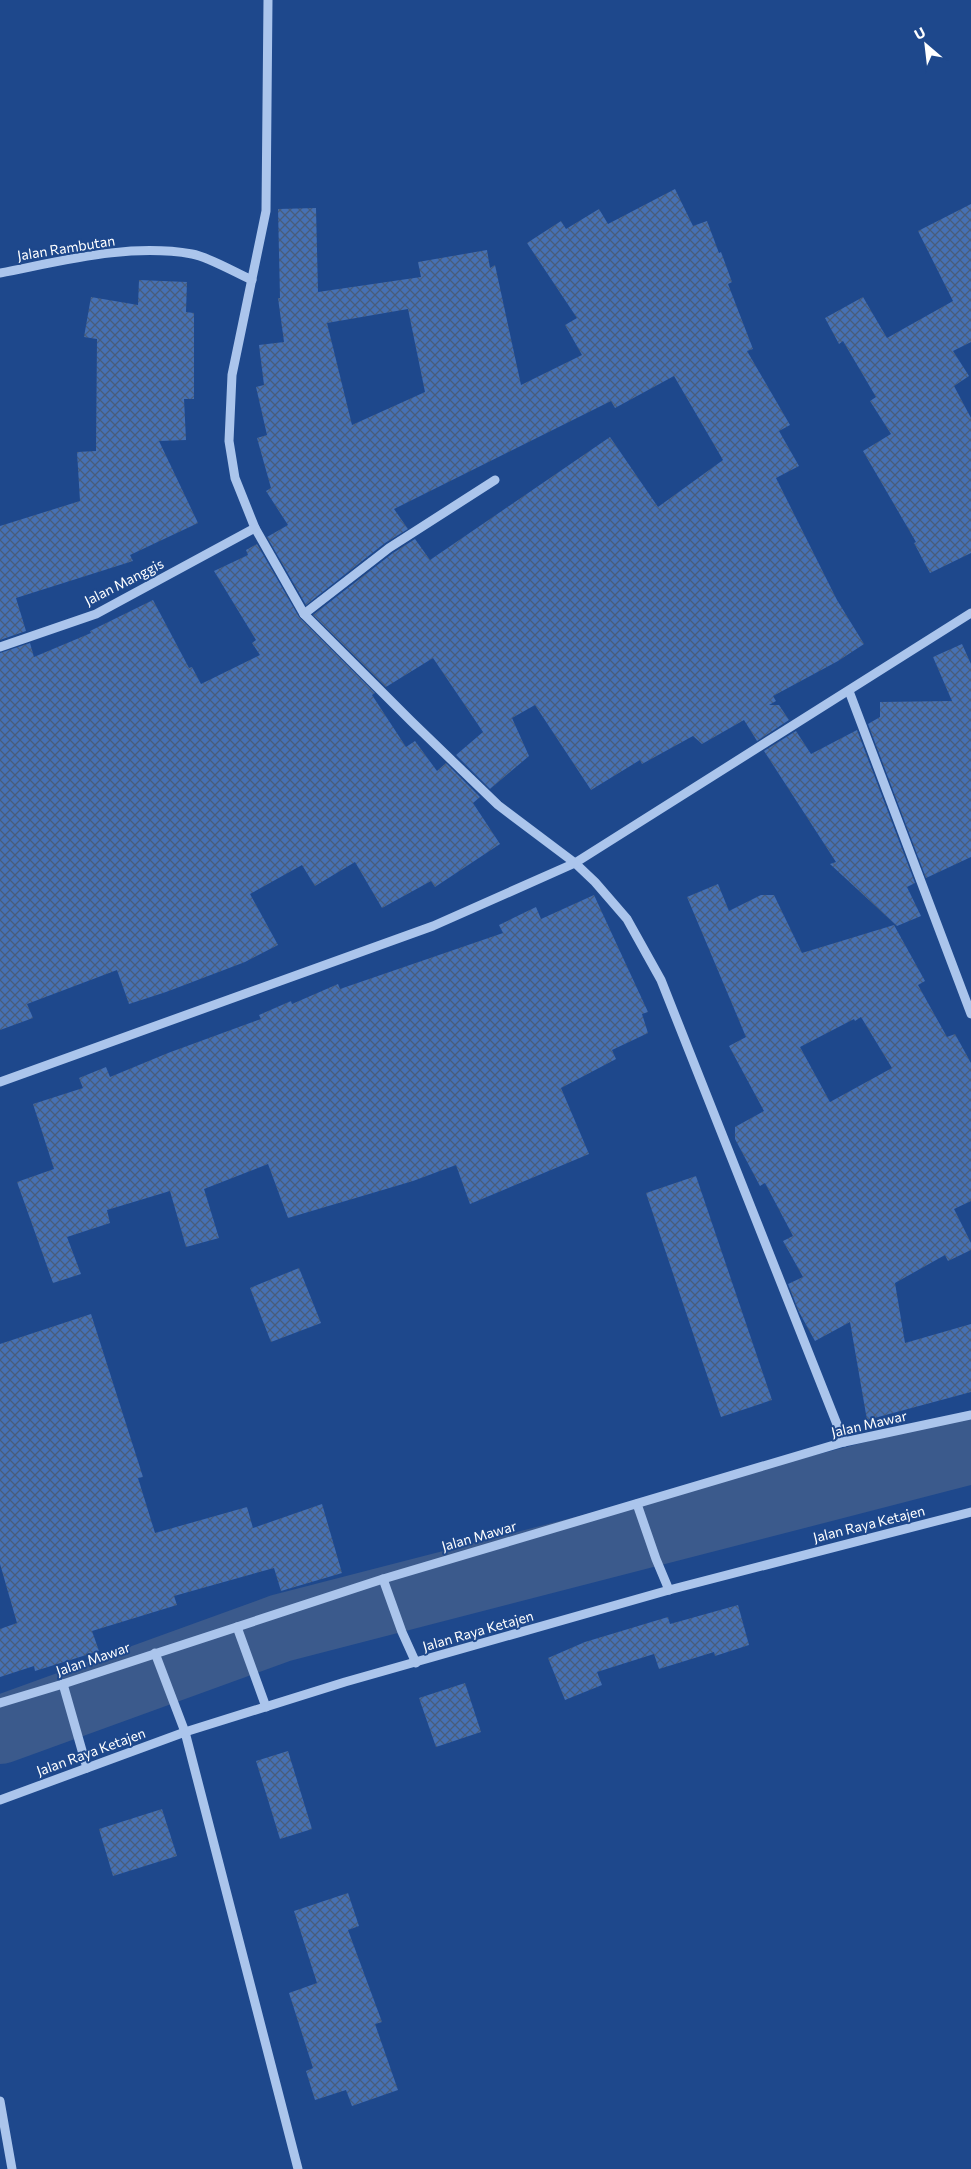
<svg xmlns="http://www.w3.org/2000/svg" width="971" height="2169" font-family="Commissioner,sans-serif">
<style>
.lines{fill:none;stroke-linecap:round;stroke-linejoin:round}
.river{stroke:#3b5a8c;stroke-width:68}
.building{fill:url(#building-cross-hatch);fill-rule:evenodd}
.minor{stroke:#abc5ec;stroke-width:9}
.labels{text-anchor:middle;stroke-width:4;stroke-linejoin:round;paint-order:stroke}
.street-label{font-size:14px;fill:#fff;stroke:#1e488c}
</style>
<defs>
<pattern id="building-cross-hatch" width="8" height="8" patternUnits="userSpaceOnUse" patternTransform="scale(1.25)"><rect width="8" height="8" fill="#4671b4"/><path d="M0 0l8 8M0 8l8-8" fill="none" stroke="#495d7b"/></pattern>
</defs>
<rect width="100%" height="100%" fill="#1e488c"/>
<g class="lines">
<path class="river" d="M0,1730L281,1628L971,1450"/>
</g>
<g class="building">
<path d="M675,189L693,226L707,221L719,253L721,252L732,282L728,284L753,349L747,351L790,425L779,431L799,466L776,478L837,600L864,644L838,661L773,696L776,701L769,705H779L789,720L757,741L744,720L702,744L693,736L642,764L640,760L591,790L535,705L512,718L529,756L490,789L456,755L483,732L433,658L386,687L313,615L393,553L415,539L430,560L610,437L658,507L723,460L674,376L615,408L611,401L394,509L408,529L385,543L306,605L267,537L288,525L266,491L271,488L257,438L267,435L256,387L264,385L259,345L284,342L278,298H280L278,209L316,208L318,292L421,277L418,262L487,250L490,268L495,265L521,385L582,355L565,325L577,318L527,243L561,221L566,229L599,209L608,224ZM408,309L425,392L352,425L327,323Z"/>
<path d="M971,204V342L953,351L969,376L954,386L971,418V553L930,573L914,543L916,542L863,451L891,434L870,401L876,397L843,341L839,344L825,318L863,297L887,338L953,301L918,231Z"/>
<path d="M139,280L187,282L186,312L194,313V399H184L186,440L159,441L198,523L130,555L133,561L16,598L26,631L0,640V526L80,501L77,452L96,451L97,339L84,337L91,297L138,305Z"/>
<path d="M257,544L299,617L375,693L372,695L406,747L415,741L437,771L446,763L480,797L473,803L500,844L435,887L431,881L382,908L355,862L315,886L302,865L250,894L278,945L245,962L166,992L129,1004L117,970L27,1004L33,1018L0,1030V653L30,643L34,657L91,633L90,631L153,600L189,668L192,667L201,684L260,655L252,643L256,640L214,571L248,555L246,550Z"/>
<path d="M962,644L971,664V857L926,878L868,724L880,717V702L952,701L933,657Z"/>
<path d="M857,730L915,883L907,887L921,916L897,926L830,864L836,862L764,751L796,731L811,754Z"/>
<path d="M718,884L729,911L761,895H774L802,953L894,925L925,981L918,985L947,1037L955,1034L971,1063V1201L954,1209L971,1243V1250L948,1261L945,1255L895,1283L905,1343L971,1324V1392L867,1420L850,1322L815,1341L799,1312L788,1284L803,1277L783,1241L793,1236L765,1183L760,1186L735,1139V1127L764,1111L729,1046L746,1037L687,897ZM861,1017L892,1068L830,1102L800,1047L854,1019L855,1021Z"/>
<path d="M594,895L648,1012L642,1014L648,1033L612,1050L616,1059L561,1088L589,1154L470,1204L456,1165L413,1181L288,1218L268,1164L204,1189L219,1238L186,1247L170,1191L107,1210L110,1223L67,1237L81,1274L53,1283L17,1182L54,1169L33,1104L83,1088L79,1078L106,1067L110,1077L168,1053L261,1019L259,1015L291,1001L292,1004L338,984L340,989L503,933L499,925L536,907L541,919Z"/>
<path d="M696,1176L772,1400L721,1417L646,1193Z"/>
<path d="M299,1268L321,1323L271,1342L250,1288Z"/>
<path d="M91,1314L143,1477L138,1478L155,1533L247,1507L253,1528L322,1504L342,1573L281,1591L274,1568L174,1596L177,1605L92,1631L99,1651L35,1671L34,1666L0,1677V1629L17,1623L0,1564V1344Z"/>
<path d="M738,1605L749,1645L715,1656L714,1652L659,1669L654,1654L597,1672L602,1685L565,1700L548,1658L585,1642L668,1617L670,1624Z"/>
<path d="M465,1683L481,1732L436,1747L419,1698Z"/>
<path d="M288,1751L312,1829L280,1839L256,1761Z"/>
<path d="M162,1809L177,1856L113,1876L99,1829Z"/>
<path d="M348,1893L359,1926L348,1930L382,2022L375,2024L398,2090L352,2106L346,2090L315,2100L306,2071L313,2068L289,1993L317,1983L294,1911Z"/>
</g>
<g class="lines">
<g class="minor">
<path d="M268,0L266,211L232,375L229,441L235,478L255,528L304,614L411,721L498,805L575,863L595,882L627,919L661,980L844,1442"/>
<path d="M0,273C63,261 128,243 192,254C209,257 236,273 252,280"/>
<path d="M304,614L389,548L495,480"/>
<path d="M0,647L96,614L255,528"/>
<path d="M849,691L971,1014"/>
<path d="M0,1082L433,926L575,863L971,613"/>
<path d="M637,1504L656,1559L669,1590"/>
<path d="M383,1579L402,1632L416,1663"/>
<path d="M237,1627L266,1707"/>
<path d="M155,1653L185,1732L298,2169"/>
<path d="M63,1684L87,1768"/>
<path d="M0,1703L63,1684L383,1579L844,1442L971,1415"/>
<path d="M0,1800L185,1732L345,1682L669,1590L971,1512"/>
<path d="M0,2101L12,2169"/>
</g>
</g>
<g class="labels">
<g class="street-label">
<text transform="translate(66 248) rotate(-9)" y="5">Jalan Rambutan</text>
<text transform="translate(124 582) rotate(-27)" y="5">Jalan Manggis</text>
<text transform="translate(869 1424) rotate(-13)" y="5">Jalan Mawar</text>
<text transform="translate(869 1524) rotate(-14)" y="5">Jalan Raya Ketajen</text>
<text transform="translate(479 1536) rotate(-16)" y="5">Jalan Mawar</text>
<text transform="translate(478 1631) rotate(-16)" y="5">Jalan Raya Ketajen</text>
<text transform="translate(93 1659) rotate(-19)" y="5">Jalan Mawar</text>
<text transform="translate(91 1752) rotate(-20)" y="5">Jalan Raya Ketajen</text>
</g>
</g>
<g transform="translate(926 45) rotate(332)" stroke="#1e488c" stroke-width="4" paint-order="stroke">
<path d="M0-4L9 19L0 12L-9 19Z" fill="#ffffff"/>
<text y="-8" font-size="14" font-weight="bold" text-anchor="middle" fill="#ffffff">U</text>
</g>
</svg>
